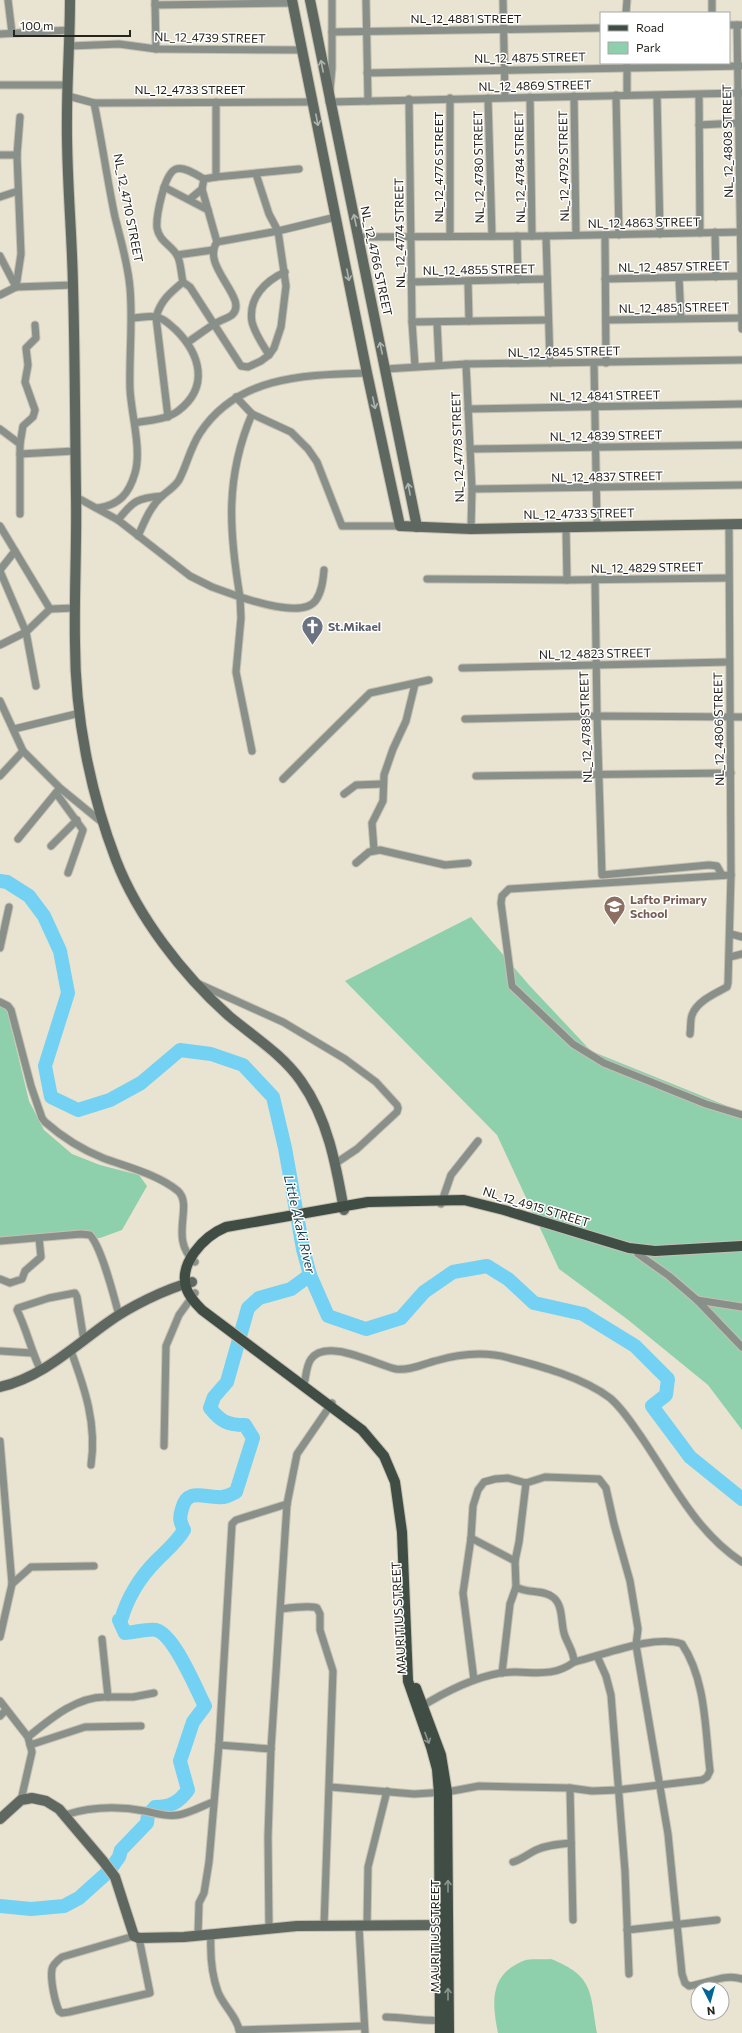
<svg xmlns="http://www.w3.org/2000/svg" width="742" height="2033" font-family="Commissioner,sans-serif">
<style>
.green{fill:#8fd0ac}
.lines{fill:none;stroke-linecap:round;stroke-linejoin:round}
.river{stroke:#73d1f3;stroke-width:14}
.street-casing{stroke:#c6c0b1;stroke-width:9}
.secondary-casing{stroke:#c6c0b1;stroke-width:12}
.primary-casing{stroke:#c6c0b1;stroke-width:12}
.street{stroke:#89908a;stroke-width:7}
.secondary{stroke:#5e6861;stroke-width:10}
.primary{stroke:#404d44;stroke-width:10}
.oneway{stroke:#aeb4b0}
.oneway2{stroke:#8c948f}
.labels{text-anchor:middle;stroke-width:3;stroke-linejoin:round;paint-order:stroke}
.street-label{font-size:12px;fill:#25231d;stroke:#fff}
.worship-label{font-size:12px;font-weight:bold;fill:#5b616d;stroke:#fff;text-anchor:start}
.education-label{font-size:12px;font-weight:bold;fill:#785e54;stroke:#fff;text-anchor:start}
.water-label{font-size:13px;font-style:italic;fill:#103c4a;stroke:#fff}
</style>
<rect width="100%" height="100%" fill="#e9e3d1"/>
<g class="green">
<path d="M471,917L529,985L591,1051L742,1112V1430L708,1385L627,1319L559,1269L497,1135L345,981Z"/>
<path d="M0,1000L5,1002L29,1101L44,1130L72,1154L100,1165L139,1175L147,1186L122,1230L100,1238L0,1240Z"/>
<path d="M551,1959C594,1976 590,1992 597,2033H498C492,2003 489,1975 523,1961C530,1958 543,1960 551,1959Z"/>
</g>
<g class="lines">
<g class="river">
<path d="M0,881L7,882L29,896L44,916L60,951L68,993L45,1066L51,1097L78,1110L110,1100L141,1083L180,1050L211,1054L243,1065L273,1097L285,1148L303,1249L310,1275L328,1316L366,1329L401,1318L424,1292L453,1272L487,1266L508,1279L534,1303L583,1314L635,1346L668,1379L666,1395L652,1406L690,1457L742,1499"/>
<path d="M0,1906L31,1909L64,1906L79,1898L109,1871L119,1857L121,1850L147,1823L148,1815L155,1807C171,1807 179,1802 188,1790L180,1761L193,1722L205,1706C196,1689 174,1634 156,1630C150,1628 132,1633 125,1633L119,1620H121C128,1596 140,1577 157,1560C167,1550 177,1542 184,1530C180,1522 179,1518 182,1509C187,1488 203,1497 218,1497C225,1498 230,1495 236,1492L253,1438L245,1425C228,1425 221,1422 210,1408L214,1397L227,1382L248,1308L259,1298L291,1289L310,1275"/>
</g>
<defs>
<g id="street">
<path d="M8,0L12,33"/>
<path d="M332,0V68L329,102L742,93"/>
<path d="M366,0L368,101"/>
<path d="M503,0L505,97"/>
<path d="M155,1L156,49"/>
<path d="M155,5L293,3"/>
<path d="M626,13L627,0"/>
<path d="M712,13V0"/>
<path d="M729,25H742"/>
<path d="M737,25L742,329"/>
<path d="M332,32L601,28"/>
<path d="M0,34L70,30"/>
<path d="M70,46L119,44L156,49L303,50"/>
<path d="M367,73L742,66"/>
<path d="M0,85H68"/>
<path d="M616,95L619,235"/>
<path d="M627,95V63"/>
<path d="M699,95L700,233"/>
<path d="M68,96L94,103L313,102"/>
<path d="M574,96L576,235"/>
<path d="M657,96L660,234"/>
<path d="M530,97L532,236"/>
<path d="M450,98V236"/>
<path d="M488,98L492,236"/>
<path d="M409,99L412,322L415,366"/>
<path d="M216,102V177L299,169"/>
<path d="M94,103C102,141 107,179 115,217C121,241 128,264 130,288C133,322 129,355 130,389C131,413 142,450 135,473C129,494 119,505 98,508"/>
<path d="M699,125L738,123"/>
<path d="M0,155H17"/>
<path d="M216,177L204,179L202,189L217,242"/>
<path d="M204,179C197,175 184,166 176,169C164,173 156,217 157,228C159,241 171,245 177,255C181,262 181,274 183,282L190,287L241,366L248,367L261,361L269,355L274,348L281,327L286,286L278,231L269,214L256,174"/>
<path d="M164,187L208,210"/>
<path d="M0,197L18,191"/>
<path d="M190,199L202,189"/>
<path d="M715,232L716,277"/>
<path d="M605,235L606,363"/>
<path d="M517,236L518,280"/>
<path d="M546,236L550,363"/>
<path d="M358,237L546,236L742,232"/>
<path d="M177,255L213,250"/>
<path d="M0,256L16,287"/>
<path d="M679,278L681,318"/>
<path d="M605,279L742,276"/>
<path d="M468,281L469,321"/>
<path d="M411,282L547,279"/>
<path d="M16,287L21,254L17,155L20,117"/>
<path d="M0,295L16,287L73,285"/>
<path d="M132,318C139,318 149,315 156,317C164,318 170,325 176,330C200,354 210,387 178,411C166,420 149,420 135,423"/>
<path d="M606,320L742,318"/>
<path d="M412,322L548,320"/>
<path d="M437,322L439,365"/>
<path d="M188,342C197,336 206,329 216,323C221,320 228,318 232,315C250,299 200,266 217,242L278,231L336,217"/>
<path d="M269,355C263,345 255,334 252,322C248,298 265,281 285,272"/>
<path d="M594,363L597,526"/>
<path d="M466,364L472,489L471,529"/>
<path d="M386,369L466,364L742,360"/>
<path d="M236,397L252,414L291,432L308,449L317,462L342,526H400"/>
<path d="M468,409L742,404"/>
<path d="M168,417L156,317C161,300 170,293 183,282"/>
<path d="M0,429L20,444V514"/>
<path d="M20,444L23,426L33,417L35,410L25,382L28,365L26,348L36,338L35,325"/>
<path d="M470,449L742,445"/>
<path d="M20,454L75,451"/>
<path d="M472,489L742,485"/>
<path d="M76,497L118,520L190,576L212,587L240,597C229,531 225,477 252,414"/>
<path d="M118,520C133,501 137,498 162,496"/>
<path d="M0,526L50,609L75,608"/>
<path d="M566,527L567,580"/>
<path d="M138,536C144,523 150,507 161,497C167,491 174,488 179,480C187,465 190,448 200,433C238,375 306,375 367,373"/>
<path d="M0,570L15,551"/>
<path d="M0,571L26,632L36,686"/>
<path d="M427,579L567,580L728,578"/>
<path d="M595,579L597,716L602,875L709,865L717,866L722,875"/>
<path d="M0,645L26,632L50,609"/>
<path d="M462,668L729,662"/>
<path d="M0,701L23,751L60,788L104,824"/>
<path d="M465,719L597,716L742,717"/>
<path d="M14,729L80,713"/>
<path d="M252,751L236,672L241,618L240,597C256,602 304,618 316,600C322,591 323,580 324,570"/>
<path d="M0,776L23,751"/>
<path d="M476,776L731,773"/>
<path d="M283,779L370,693L429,680"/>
<path d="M56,793L83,830L68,873"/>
<path d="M344,794L356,785L382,784"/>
<path d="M18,839L59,789"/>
<path d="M51,846L77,820"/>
<path d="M374,850L372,823L383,801L384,775L393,749L406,721L415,684"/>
<path d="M356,863L369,852L380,850L445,865L468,863"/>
<path d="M731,875L509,889L502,896L501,903L512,986L573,1044L604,1063L706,1104L742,1115"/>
<path d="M731,934L742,937"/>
<path d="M0,948L9,907"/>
<path d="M730,957L742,954"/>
<path d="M199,984L283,1022L345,1059L376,1082L397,1105L398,1108L397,1112L357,1149L336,1163"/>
<path d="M0,1002L8,1006L11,1010L31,1086L42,1118L45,1122C61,1136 83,1150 103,1158C127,1167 157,1174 178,1191C194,1206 168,1239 195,1262"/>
<path d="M690,1034C691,1028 690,1020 692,1015C697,1001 716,993 727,987L728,983L731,875L729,525"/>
<path d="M441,1204L451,1175L478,1141"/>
<path d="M0,1241L81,1234L90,1235C102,1248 114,1297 119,1315"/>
<path d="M638,1254L669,1276L697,1300L742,1347"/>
<path d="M0,1279L10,1283L22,1279L25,1271L41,1257L39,1238"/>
<path d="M697,1300L742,1307"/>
<path d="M0,1351L32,1353"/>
<path d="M71,1351C85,1389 97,1424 91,1465"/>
<path d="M41,1371C31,1351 27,1330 17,1310L18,1308L49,1298L75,1293L77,1297L84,1341"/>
<path d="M304,1385C306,1377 306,1366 311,1359C326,1337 377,1365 396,1369C409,1371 423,1364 435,1361C459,1354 484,1351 509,1358C541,1366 584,1378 610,1398C623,1409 632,1424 642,1438C672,1482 696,1532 742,1562"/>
<path d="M0,1441L12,1584L0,1637"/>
<path d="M164,1446L166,1346L179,1315L195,1293"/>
<path d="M471,1538L515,1561"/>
<path d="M12,1584L31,1567L94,1566"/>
<path d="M516,1587C528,1594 544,1589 554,1598C563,1606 561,1623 564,1633C567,1644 574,1651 574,1662"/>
<path d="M281,1609C289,1608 310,1605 317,1608L320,1614V1630L333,1671L324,1926"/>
<path d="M597,1656L606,1676L611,1695L625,1871L629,1974"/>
<path d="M502,1673L510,1604L516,1587L515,1561L519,1542L526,1483"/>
<path d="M474,1680L463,1593L471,1538L473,1506L478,1490L484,1482L495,1479L508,1478L526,1483L545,1477L599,1479L606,1488L614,1524L630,1581L638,1629L636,1645L668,1834L682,1974L685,1983L689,1986C707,1984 725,1973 742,1979"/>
<path d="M108,1697H133L154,1693"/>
<path d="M0,1701L28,1737L32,1752L21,1800"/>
<path d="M0,1716L6,1710"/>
<path d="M28,1737C50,1719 78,1695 108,1697L102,1639"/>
<path d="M30,1745L85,1727L141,1726"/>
<path d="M219,1745L271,1749"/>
<path d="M330,1787L414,1794L447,1792L479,1786L570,1788L592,1791L617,1790L702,1780L707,1777L710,1771C705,1728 706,1680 682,1644C654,1634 604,1655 574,1662C550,1680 528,1669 500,1673C472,1678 443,1693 419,1708"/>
<path d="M570,1788L573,1920"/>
<path d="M65,1815C90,1807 118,1806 145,1811C156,1813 166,1817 178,1815C190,1813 202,1806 213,1802"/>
<path d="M513,1862C522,1859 528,1854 536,1850C547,1845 559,1844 571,1843"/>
<path d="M367,1926L368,1867L387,1791"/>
<path d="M359,1927L365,2033"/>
<path d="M269,1928L268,1837L271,1749L287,1504L297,1454L332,1403"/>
<path d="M627,1930L717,1920"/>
<path d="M211,1934C210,1953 211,1973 218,1992C224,2007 237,2016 240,2033"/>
<path d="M198,1935L199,1903L204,1893L209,1862L219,1745L232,1524L236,1520L287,1504"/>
<path d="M134,1936L62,1957C58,1960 53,1964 52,1969C50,1980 55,2002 59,2011L62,2013L69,2012L150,1993L139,1938"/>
<path d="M386,2017C405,2017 425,2022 444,2020"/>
<path d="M239,2030L364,2026"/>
</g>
<g id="secondary">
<path d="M70,0C70,39 67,78 67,117C66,173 72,230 73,286C75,355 75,425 76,494C77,544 74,594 75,643C75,716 90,792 116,860C138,917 183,975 229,1016C254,1037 282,1054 301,1081C328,1119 336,1165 344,1210"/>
<path d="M292,0L367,373L400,526L471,529L742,524"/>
<path d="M310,0L417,527"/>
<path d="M0,1387C42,1377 72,1348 107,1323C129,1307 165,1289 192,1282"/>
<path d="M0,1819L21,1800L32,1798L46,1801L59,1809L103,1861L115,1877L134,1936L139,1938L184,1937L297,1926L448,1925"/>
</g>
<g id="primary">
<path d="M416,1688L441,1755L447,1792L449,2033"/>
<path d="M440,2033L439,1793L437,1769L431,1747L408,1681L402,1532L395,1482L384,1456L362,1430L202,1310C196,1304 190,1298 187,1290C177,1264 204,1236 226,1227L368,1202L464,1200L504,1210L629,1248L655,1251L742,1246"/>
</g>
</defs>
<use href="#street" class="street-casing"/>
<use href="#secondary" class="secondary-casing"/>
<use href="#primary" class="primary-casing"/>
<use href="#street" class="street"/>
<use href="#secondary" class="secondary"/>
<use href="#primary" class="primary"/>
</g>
<defs><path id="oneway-shaft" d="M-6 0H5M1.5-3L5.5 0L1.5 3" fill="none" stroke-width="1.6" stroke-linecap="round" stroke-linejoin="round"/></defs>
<g class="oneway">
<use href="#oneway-shaft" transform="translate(322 66) rotate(-101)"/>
<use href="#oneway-shaft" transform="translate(317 120) rotate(79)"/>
<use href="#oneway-shaft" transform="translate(355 220) rotate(-102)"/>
<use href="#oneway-shaft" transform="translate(348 275) rotate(79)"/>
<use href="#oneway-shaft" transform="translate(381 348) rotate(-102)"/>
<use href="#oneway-shaft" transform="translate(374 403) rotate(78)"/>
<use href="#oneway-shaft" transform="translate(409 489) rotate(-101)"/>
</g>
<g class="oneway2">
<use href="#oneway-shaft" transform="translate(427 1738) rotate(69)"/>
<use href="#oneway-shaft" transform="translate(448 1886) rotate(-90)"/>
<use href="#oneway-shaft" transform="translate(448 1994) rotate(-90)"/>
</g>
<defs>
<symbol id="church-pin" viewBox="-11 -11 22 30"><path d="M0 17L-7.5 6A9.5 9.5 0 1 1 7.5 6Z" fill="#6b7280" stroke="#fff"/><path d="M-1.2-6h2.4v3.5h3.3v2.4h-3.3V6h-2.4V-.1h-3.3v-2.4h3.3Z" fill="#fff"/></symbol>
<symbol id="school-pin" viewBox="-11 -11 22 30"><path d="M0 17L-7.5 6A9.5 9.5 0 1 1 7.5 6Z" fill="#8d6e63" stroke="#fff"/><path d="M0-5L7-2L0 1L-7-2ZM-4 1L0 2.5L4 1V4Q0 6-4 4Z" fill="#fff"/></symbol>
</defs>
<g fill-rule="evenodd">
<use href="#church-pin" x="300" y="614" width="25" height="34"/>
<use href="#school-pin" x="602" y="894" width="25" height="34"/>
</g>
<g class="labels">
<g class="street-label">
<text x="466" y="23">NL_12_4881 STREET</text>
<text transform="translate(210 38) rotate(1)" y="4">NL_12_4739 STREET</text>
<text transform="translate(530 58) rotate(-1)" y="4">NL_12_4875 STREET</text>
<text transform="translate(535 86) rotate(-1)" y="4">NL_12_4869 STREET</text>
<text x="190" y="94">NL_12_4733 STREET</text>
<text transform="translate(728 141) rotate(-91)" y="4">NL_12_4808 STREET</text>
<text transform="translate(564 166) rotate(-91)" y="4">NL_12_4792 STREET</text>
<text transform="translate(439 167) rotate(-90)" y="4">NL_12_4776 STREET</text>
<text transform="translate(479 167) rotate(-91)" y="4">NL_12_4780 STREET</text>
<text transform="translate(520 167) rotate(-91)" y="4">NL_12_4784 STREET</text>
<text transform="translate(128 208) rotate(79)" y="4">NL_12_4710 STREET</text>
<text transform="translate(644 223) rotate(-1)" y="4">NL_12_4863 STREET</text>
<text transform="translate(400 233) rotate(-91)" y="4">NL_12_4774 STREET</text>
<text transform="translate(376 261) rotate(78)" y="4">NL_12_4766 STREET</text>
<text transform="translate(674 267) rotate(-1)" y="4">NL_12_4857 STREET</text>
<text transform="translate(479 270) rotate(-1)" y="4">NL_12_4855 STREET</text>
<text transform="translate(674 308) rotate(-1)" y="4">NL_12_4851 STREET</text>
<text transform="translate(564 352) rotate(-1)" y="4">NL_12_4845 STREET</text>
<text transform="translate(605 396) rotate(-1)" y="4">NL_12_4841 STREET</text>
<text transform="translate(606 436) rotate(-1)" y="4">NL_12_4839 STREET</text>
<text transform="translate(458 447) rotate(-92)" y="4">NL_12_4778 STREET</text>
<text transform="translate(607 477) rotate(-1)" y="4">NL_12_4837 STREET</text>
<text transform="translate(579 514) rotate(-1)" y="4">NL_12_4733 STREET</text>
<text transform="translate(647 568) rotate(-1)" y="4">NL_12_4829 STREET</text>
<text transform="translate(595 654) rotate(-1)" y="4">NL_12_4823 STREET</text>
<text transform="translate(586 727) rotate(-92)" y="4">NL_12_4788 STREET</text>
<text transform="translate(719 729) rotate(-91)" y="4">NL_12_4806 STREET</text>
<text transform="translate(536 1207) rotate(17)" y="4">NL_12_4915 STREET</text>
<text transform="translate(399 1618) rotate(-93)" y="4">MAURITIUS STREET</text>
<text transform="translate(435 1936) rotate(-90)" y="4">MAURITIUS STREET</text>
</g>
<g class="worship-label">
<text x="328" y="631">St.Mikael</text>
</g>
<g class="education-label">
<text x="630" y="904">Lafto Primary<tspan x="630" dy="14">School</tspan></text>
</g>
<g class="water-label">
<text transform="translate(300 1224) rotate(77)" y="5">Little Akaki River</text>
</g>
</g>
<rect x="600" y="12" width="130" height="52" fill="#ffffff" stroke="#a8a7a5"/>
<rect x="608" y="25" width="20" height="6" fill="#404d44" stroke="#a8a7a5"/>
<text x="636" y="32" font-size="12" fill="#25231d">Road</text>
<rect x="608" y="42" width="20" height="12" fill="#8fd0ac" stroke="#a8a7a5"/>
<text x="636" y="52" font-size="12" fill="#25231d">Park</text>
<g transform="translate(710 2001) rotate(174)"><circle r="19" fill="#ffffff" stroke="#a8a7a5"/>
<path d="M0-3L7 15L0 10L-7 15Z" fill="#026695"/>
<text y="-6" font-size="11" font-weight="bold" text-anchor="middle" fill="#25231d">N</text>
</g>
<path d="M14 30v6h116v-6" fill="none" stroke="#25231d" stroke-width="2"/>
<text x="20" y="30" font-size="12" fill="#25231d" stroke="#ffffff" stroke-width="3" paint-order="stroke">100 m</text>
</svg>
